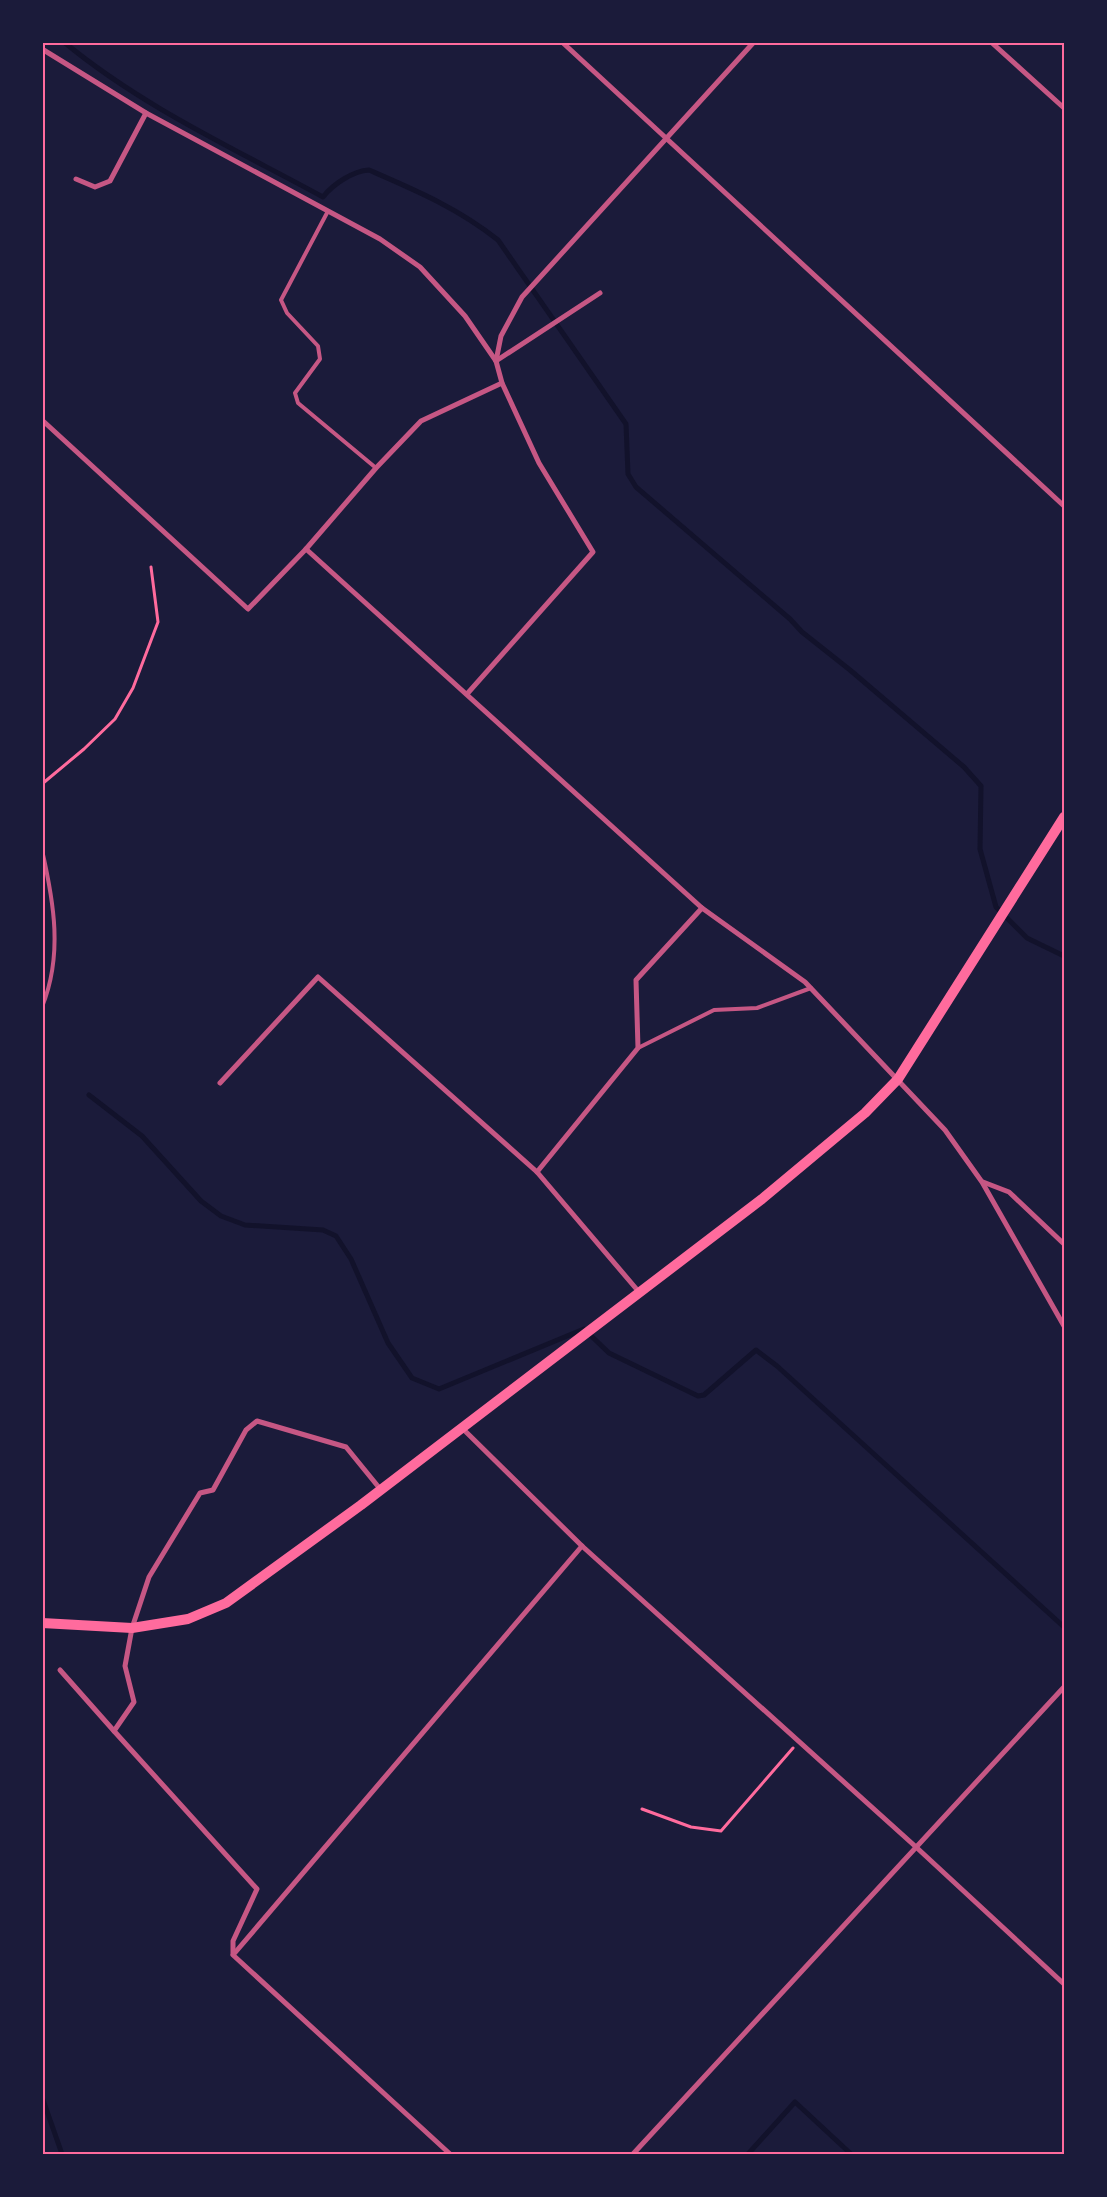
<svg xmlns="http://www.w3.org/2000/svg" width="1107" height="2197" font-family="Signika,sans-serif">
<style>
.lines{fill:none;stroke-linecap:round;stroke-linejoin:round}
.stream{stroke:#12122b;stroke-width:5}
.path{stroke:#ff6b9d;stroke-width:3}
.service{stroke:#c65784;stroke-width:4}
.minor{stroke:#c65784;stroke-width:5}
.secondary{stroke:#ff6b9d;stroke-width:10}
.neatline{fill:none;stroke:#ff6b9d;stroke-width:2}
</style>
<rect width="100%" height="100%" fill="#1b1b3a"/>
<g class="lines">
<g class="stream">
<path d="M64,42C141,106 235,149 323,197C333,184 353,171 369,170C415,190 458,208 498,240L626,424L628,474L636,487L790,619L802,632L850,670L964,767L981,786L980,849L996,907L1027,938L1064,956"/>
<path d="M89,1095L142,1136L201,1201L221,1216L245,1225L323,1230L336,1236L351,1259L388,1343L412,1378L439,1389L584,1329L609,1353L698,1396L704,1395L756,1350L777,1366L1064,1627"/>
<path d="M42,2097L62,2154"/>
<path d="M748,2154L795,2102L851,2154"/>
</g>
<g class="path">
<path d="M42,784L84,749L115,719L133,688L158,622L151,567"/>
<path d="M642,1809L691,1827L721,1831L793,1748"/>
</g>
<g class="service">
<path d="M328,211L281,300L287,313L318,346L320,359L295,393L298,403L376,468"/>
<path d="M42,850C54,903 63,955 42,1007"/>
<path d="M638,1048L714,1010L757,1008L811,988"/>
</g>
<g class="minor">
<path d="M562,42L1064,506"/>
<path d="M991,42L1064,108"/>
<path d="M42,49L146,113L380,239L420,267L465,316L496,361L502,383L539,463L593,552L467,694"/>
<path d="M76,179L95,187L110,181L146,113"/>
<path d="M496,361L501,336L522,297L754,42"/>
<path d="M496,361L600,293"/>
<path d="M42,420L248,609L306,549L376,468L421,421L502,383"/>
<path d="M306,549L702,908L805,982L945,1130L982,1182L1064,1326"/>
<path d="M220,1083L318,977L537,1172L639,1292"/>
<path d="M537,1172L638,1048L636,980L702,908"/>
<path d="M983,1182L1009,1192L1064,1244"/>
<path d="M461,1427L582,1546L916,1847L1064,1984"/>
<path d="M60,1670L114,1731"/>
<path d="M233,1954V1941L257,1889L114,1731L134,1702L125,1666L132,1628L149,1577L200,1493L213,1490L246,1430L257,1421L346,1447L381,1490"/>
<path d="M450,2154L233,1955L582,1546"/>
<path d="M633,2154L1064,1687"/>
</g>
<path class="secondary" d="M42,1623L132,1628L188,1619L226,1603L361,1505L762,1199L865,1113L898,1079L1064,817"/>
</g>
<rect width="1107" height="2197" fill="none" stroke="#1b1b3a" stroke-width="88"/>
<rect x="44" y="44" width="1019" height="2109" class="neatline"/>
</svg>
